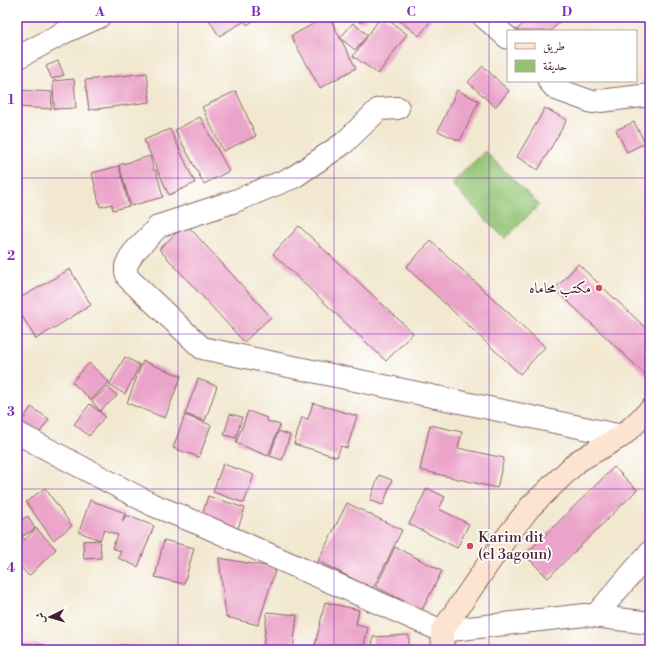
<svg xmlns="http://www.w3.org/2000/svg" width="667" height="667" font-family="'Libre Bodoni',Amiri,serif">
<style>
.green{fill:#92c373;stroke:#6e714f}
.building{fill:#eba4c9}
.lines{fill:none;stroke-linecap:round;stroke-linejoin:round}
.street-casing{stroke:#856565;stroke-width:24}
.secondary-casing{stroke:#856565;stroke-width:24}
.street{stroke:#fff;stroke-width:22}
.secondary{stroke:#fde4d0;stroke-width:22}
.grid{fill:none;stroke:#7b2cbf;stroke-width:1;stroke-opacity:0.55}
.poi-dot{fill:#d1495b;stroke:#fff;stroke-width:1.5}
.labels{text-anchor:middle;stroke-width:3.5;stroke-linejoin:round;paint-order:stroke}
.poi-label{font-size:15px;fill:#4a1f2b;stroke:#fff;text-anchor:end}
.neatline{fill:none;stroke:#7b2cbf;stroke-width:1.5}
.grid-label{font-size:13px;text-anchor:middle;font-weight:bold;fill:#7b2cbf}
</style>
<rect width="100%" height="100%" fill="#fff"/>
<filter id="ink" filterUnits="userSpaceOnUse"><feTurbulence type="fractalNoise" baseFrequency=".025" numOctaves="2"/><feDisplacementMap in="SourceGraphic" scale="8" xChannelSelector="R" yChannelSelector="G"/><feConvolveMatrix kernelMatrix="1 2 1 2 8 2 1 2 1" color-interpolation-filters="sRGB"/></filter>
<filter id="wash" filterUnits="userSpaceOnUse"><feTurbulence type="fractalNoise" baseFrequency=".012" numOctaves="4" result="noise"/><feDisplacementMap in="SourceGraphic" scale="16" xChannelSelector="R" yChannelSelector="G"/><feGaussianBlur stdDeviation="0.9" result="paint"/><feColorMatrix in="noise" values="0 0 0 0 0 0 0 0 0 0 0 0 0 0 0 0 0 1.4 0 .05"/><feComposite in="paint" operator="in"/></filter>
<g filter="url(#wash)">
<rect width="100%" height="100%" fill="#f2e8d0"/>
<path class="green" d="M485,151L539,205L505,239L451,184Z"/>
<g id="blocks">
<g class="building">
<path d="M54,17H88L62,33Z"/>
<path d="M207,17H259L247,25L245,21L219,36Z"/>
<path d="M326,17H329L356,68L320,88L291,36Z"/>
<path d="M356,17H369L360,23Z"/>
<path d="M381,17H384L407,34L378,74L353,56Z"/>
<path d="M397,17H434L419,36L396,18Z"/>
<path d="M525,17H564L551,31H516L527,19Z"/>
<path d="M353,23L368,35L355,50L340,38Z"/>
<path d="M58,61L64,75L52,79L46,66Z"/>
<path d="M483,66L509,91L495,107L468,82Z"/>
<path d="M147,73L150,102L89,110L85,80Z"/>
<path d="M74,79L76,108L54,109L53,81Z"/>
<path d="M17,90L52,92L51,109L17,107Z"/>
<path d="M457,90L479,101L460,141L438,131Z"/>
<path d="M236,91L256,136L223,151L202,107Z"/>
<path d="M545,108L567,120L538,170L517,157Z"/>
<path d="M200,117L229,171L204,184L175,130Z"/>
<path d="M634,122L645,143L627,152L616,130Z"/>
<path d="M170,129L195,183L169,195L144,140Z"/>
<path d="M150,156L154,171L156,170L163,197L131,206L119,165Z"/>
<path d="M119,166L129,206L113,210L112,204L100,207L92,173Z"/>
<path d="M186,224L271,317L244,342L159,249Z"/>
<path d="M299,226L413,333L386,361L273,254Z"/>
<path d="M431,241L545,347L520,374L406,267Z"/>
<path d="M578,264L650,332V379L555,289Z"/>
<path d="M70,269L91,305L36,339L17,308V300Z"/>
<path d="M125,357L140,365L125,394L109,385Z"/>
<path d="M143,361L181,376L165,418L127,403Z"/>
<path d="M89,363L109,382L91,400L72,382Z"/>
<path d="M198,379L217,386L205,421L185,414Z"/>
<path d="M108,387L117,396L100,411L92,401Z"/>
<path d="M313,403L357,416L347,448L341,446L337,457L294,444L302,417L308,419Z"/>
<path d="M90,404L105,416L89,436L74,424Z"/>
<path d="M31,407L49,419L34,441L17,429Z"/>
<path d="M248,411L267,418V421L280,425L268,456L236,443Z"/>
<path d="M230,414L242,417L236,438L224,435Z"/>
<path d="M185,415L211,425L199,457L173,448Z"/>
<path d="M430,425L462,432L458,448L504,458L497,488L420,470Z"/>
<path d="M278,431L290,435L282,460L270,456Z"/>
<path d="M223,464L254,475L244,503L213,492Z"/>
<path d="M614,467L637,490L548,578L525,555Z"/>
<path d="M379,475L392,480L383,505L370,500Z"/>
<path d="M45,488L72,526L53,540L26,502Z"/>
<path d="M427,488L445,497L439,509L469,524L457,548L409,524Z"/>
<path d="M208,496L245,508L237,531L201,519Z"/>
<path d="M90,500L125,513L122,522L126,515L154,526L138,567L118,558L121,551L112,548L118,535L104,530L100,540L79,532Z"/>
<path d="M347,503L402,530L373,589L318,561Z"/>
<path d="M28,516L35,529L23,536L17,526V522Z"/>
<path d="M36,528L56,549L29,576L17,563V532L25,540Z"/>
<path d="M100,540L101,558L84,559L83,541Z"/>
<path d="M164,540L194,548L184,584L155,577Z"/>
<path d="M395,547L442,571L422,610L376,587Z"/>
<path d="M219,558L276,568L258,625L226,617Z"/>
<path d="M325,602L359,610L356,624L368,627L363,650H314Z"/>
<path d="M267,612L297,615L293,650L263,649Z"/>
<path d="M409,635V650H372L373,637Z"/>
<path d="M17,643L45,645V650H17Z"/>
<path d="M120,645L143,649V650H119Z"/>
</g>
</g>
</g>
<g filter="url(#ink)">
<use href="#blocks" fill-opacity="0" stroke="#856565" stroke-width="1"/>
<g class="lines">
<defs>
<g id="street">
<path d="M484,17L508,38"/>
<path d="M17,58L65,32L99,17"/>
<path d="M549,81L556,89L592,102L650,95"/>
<path d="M398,108L379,109L344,143L294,177L235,201L159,226L133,253L126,266V272L128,278L202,348L622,436"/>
<path d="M17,433L153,505L200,524L442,631L585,615L650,623"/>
<path d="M595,616L650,552"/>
</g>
<path id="secondary" d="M443,650L442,631L506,538L530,507L578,461L622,436L650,410"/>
</defs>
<use href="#street" class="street-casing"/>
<use href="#secondary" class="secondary-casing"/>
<use href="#street" class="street"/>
<use href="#secondary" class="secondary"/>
</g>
</g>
<path class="grid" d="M178,17V650M334,17V650M489,17V650M17,178H650M17,334H650M17,489H650"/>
<g class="poi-dot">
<circle cx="599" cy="288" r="4"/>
<circle cx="470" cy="546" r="4"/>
</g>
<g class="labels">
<g class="poi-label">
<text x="591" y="293">مكتب محاماه</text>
<text x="478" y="542" text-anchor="start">Karim dit<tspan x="478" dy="17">(el 3agoun)</tspan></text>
</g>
</g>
<rect width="667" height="667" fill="none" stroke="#fff" stroke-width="44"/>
<rect x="507" y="30" width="130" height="52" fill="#ffffff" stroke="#b7a5aa"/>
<rect x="515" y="43" width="20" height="6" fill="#fde4d0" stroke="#b7a5aa"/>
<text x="543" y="50" font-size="12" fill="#4a1f2b">طريق</text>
<rect x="515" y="60" width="20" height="12" fill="#92c373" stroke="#b7a5aa"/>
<text x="543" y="70" font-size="12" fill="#4a1f2b">حديقة</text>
<g transform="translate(50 617) rotate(265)" stroke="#ffffff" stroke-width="3" paint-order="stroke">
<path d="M0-3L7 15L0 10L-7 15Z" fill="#4a1f2b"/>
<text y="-6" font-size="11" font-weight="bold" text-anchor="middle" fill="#4a1f2b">ش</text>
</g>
<rect x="22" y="22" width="623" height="623" class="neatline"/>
<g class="grid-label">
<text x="100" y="16">A</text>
<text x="256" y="16">B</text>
<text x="411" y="16">C</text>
<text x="567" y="16">D</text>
<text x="11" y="104">1</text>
<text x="11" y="260">2</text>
<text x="11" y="416">3</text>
<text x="11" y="572">4</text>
</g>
</svg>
